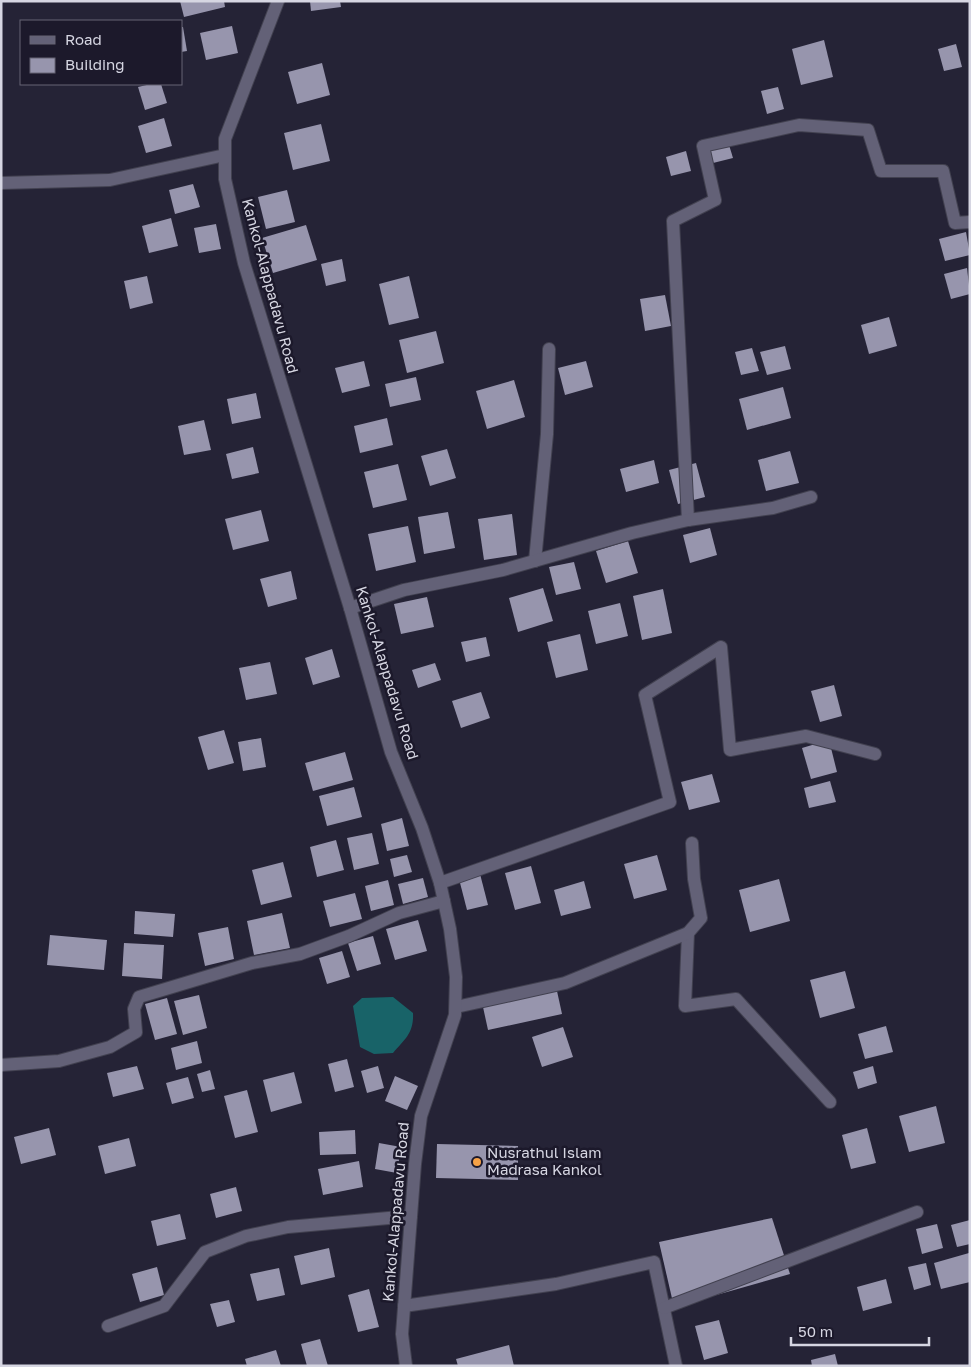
<svg xmlns="http://www.w3.org/2000/svg" width="971" height="1367" font-family="'Golos Text',sans-serif">
<style>
.water{fill:#186368}
.building{fill:#9795ad}
.lines{fill:none;stroke-linecap:round;stroke-linejoin:round}
.street-casing{stroke:#424150;stroke-width:14}
.secondary-casing{stroke:#424150;stroke-width:14}
.street{stroke:#636177;stroke-width:12}
.secondary{stroke:#636177;stroke-width:12}
.poi-dot{fill:#f6a247;stroke:#1c192b;stroke-width:2}
.labels{text-anchor:middle;stroke-width:5;stroke-linejoin:round;paint-order:stroke}
.street-label{font-size:15px;fill:#d6d6e2;stroke:#1c192b}
.poi-label{font-size:15px;fill:#d6d6e2;stroke:#1c192b;text-anchor:start}
</style>
<rect width="100%" height="100%" fill="#252336"/>
<path class="water" d="M393,997L413,1013C414,1033 405,1039 393,1053L374,1054L360,1047L353,1006L362,998Z"/>
<g class="building">
<path d="M180,1H224L225,7L184,17Z"/>
<path d="M310,1H340L341,7L311,11Z"/>
<path d="M232,26L238,53L206,60L200,33Z"/>
<path d="M181,27H183L187,51L181,52Z"/>
<path d="M824,40L833,77L801,85L792,49Z"/>
<path d="M956,44L962,67L944,71L938,49Z"/>
<path d="M322,63L330,95L297,104L288,72Z"/>
<path d="M151,84H161L167,103L145,110L138,87Z"/>
<path d="M778,87L784,109L767,114L761,91Z"/>
<path d="M164,118L172,146L146,153L138,126Z"/>
<path d="M321,124L330,161L293,170L284,133Z"/>
<path d="M726,135L733,158L705,165L699,142Z"/>
<path d="M686,151L691,171L671,176L666,157Z"/>
<path d="M193,184L200,207L175,214L169,190Z"/>
<path d="M287,190L295,222L266,229L258,197Z"/>
<path d="M171,218L178,246L149,253L142,226Z"/>
<path d="M216,224L221,249L199,253L194,228Z"/>
<path d="M306,225L317,260L273,273L262,238Z"/>
<path d="M966,232L970,255L945,261L939,239Z"/>
<path d="M342,259L346,281L326,286L321,264Z"/>
<path d="M967,268L970,294L951,299L944,274Z"/>
<path d="M147,276L153,303L130,309L124,281Z"/>
<path d="M409,276L419,318L389,325L379,284Z"/>
<path d="M665,295L671,326L645,331L640,299Z"/>
<path d="M889,317L897,346L869,354L861,325Z"/>
<path d="M436,331L444,363L407,373L399,340Z"/>
<path d="M785,346L791,369L767,375L760,352Z"/>
<path d="M752,348L759,371L741,375L735,352Z"/>
<path d="M364,361L370,386L342,393L335,368Z"/>
<path d="M586,361L593,387L565,395L558,368Z"/>
<path d="M416,377L421,400L390,407L385,384Z"/>
<path d="M514,380L525,417L487,429L476,391Z"/>
<path d="M783,387L791,418L747,430L739,399Z"/>
<path d="M256,393L261,418L232,424L227,399Z"/>
<path d="M387,418L393,445L360,453L354,426Z"/>
<path d="M204,420L211,450L184,455L178,426Z"/>
<path d="M253,447L259,473L232,479L226,454Z"/>
<path d="M447,449L456,478L430,486L421,456Z"/>
<path d="M790,451L799,483L766,491L758,460Z"/>
<path d="M654,460L659,483L626,492L620,469Z"/>
<path d="M696,463L705,497L678,504L669,470Z"/>
<path d="M398,464L407,500L373,508L364,472Z"/>
<path d="M261,510L269,541L233,550L225,519Z"/>
<path d="M448,512L455,548L424,554L418,517Z"/>
<path d="M512,514L517,555L484,560L478,519Z"/>
<path d="M408,526L416,562L376,571L368,534Z"/>
<path d="M710,528L717,555L690,563L683,535Z"/>
<path d="M628,541L638,573L606,583L596,551Z"/>
<path d="M574,562L581,589L556,595L549,567Z"/>
<path d="M291,571L297,599L268,607L260,579Z"/>
<path d="M543,588L553,621L518,632L509,598Z"/>
<path d="M663,589L672,633L642,640L633,596Z"/>
<path d="M427,597L434,627L401,634L394,604Z"/>
<path d="M620,603L628,636L596,644L588,611Z"/>
<path d="M580,634L588,670L556,678L547,642Z"/>
<path d="M486,637L490,656L466,662L461,642Z"/>
<path d="M332,649L340,677L313,685L305,658Z"/>
<path d="M270,662L277,694L246,700L239,668Z"/>
<path d="M435,663L441,680L418,688L412,670Z"/>
<path d="M834,685L842,716L820,722L811,691Z"/>
<path d="M481,692L490,718L461,728L452,701Z"/>
<path d="M224,730L234,763L208,770L198,737Z"/>
<path d="M261,738L266,767L243,771L238,742Z"/>
<path d="M829,740L837,772L811,779L802,748Z"/>
<path d="M345,752L353,780L313,791L305,763Z"/>
<path d="M712,774L720,802L689,810L681,782Z"/>
<path d="M830,781L836,802L809,808L804,788Z"/>
<path d="M354,787L362,817L327,826L319,796Z"/>
<path d="M402,818L409,846L387,851L381,824Z"/>
<path d="M372,833L379,864L354,870L347,838Z"/>
<path d="M336,840L344,870L317,877L310,847Z"/>
<path d="M407,855L412,872L394,877L390,859Z"/>
<path d="M657,855L667,890L634,899L624,864Z"/>
<path d="M283,862L292,897L261,905L252,870Z"/>
<path d="M531,866L541,903L515,910L505,873Z"/>
<path d="M479,870L488,905L467,910L458,875Z"/>
<path d="M423,878L428,897L403,904L398,884Z"/>
<path d="M779,879L790,921L750,932L739,890Z"/>
<path d="M388,880L394,905L371,911L365,886Z"/>
<path d="M584,881L591,908L561,916L554,890Z"/>
<path d="M355,893L362,919L330,927L323,901Z"/>
<path d="M135,911L175,914L173,937L134,934Z"/>
<path d="M282,913L290,948L254,955L247,921Z"/>
<path d="M418,920L427,951L395,960L386,929Z"/>
<path d="M228,927L234,959L205,966L198,933Z"/>
<path d="M50,935L107,940L104,970L47,965Z"/>
<path d="M373,936L381,964L357,971L348,943Z"/>
<path d="M124,943L164,945L162,979L122,976Z"/>
<path d="M342,951L350,977L327,984L319,958Z"/>
<path d="M845,971L855,1008L820,1018L810,980Z"/>
<path d="M557,991L562,1014L488,1030L483,1007Z"/>
<path d="M199,995L207,1028L183,1035L174,1001Z"/>
<path d="M167,998L177,1034L155,1040L145,1004Z"/>
<path d="M886,1026L893,1052L865,1059L858,1034Z"/>
<path d="M563,1027L573,1057L542,1067L532,1037Z"/>
<path d="M197,1041L202,1063L176,1070L171,1048Z"/>
<path d="M347,1059L354,1087L335,1092L328,1064Z"/>
<path d="M137,1066L144,1089L113,1097L107,1073Z"/>
<path d="M378,1066L384,1088L367,1093L361,1071Z"/>
<path d="M873,1066L877,1083L858,1089L853,1072Z"/>
<path d="M210,1070L215,1089L202,1092L197,1074Z"/>
<path d="M294,1072L302,1103L271,1112L263,1080Z"/>
<path d="M395,1076L418,1086L407,1110L385,1101Z"/>
<path d="M188,1077L194,1098L172,1104L166,1083Z"/>
<path d="M247,1090L258,1132L235,1138L224,1096Z"/>
<path d="M936,1106L945,1143L909,1152L899,1116Z"/>
<path d="M49,1128L56,1155L21,1164L14,1137Z"/>
<path d="M867,1128L876,1163L851,1169L842,1135Z"/>
<path d="M355,1130L356,1154L320,1155L319,1132Z"/>
<path d="M129,1138L136,1166L105,1174L98,1146Z"/>
<path d="M379,1143L401,1147L397,1173L375,1169Z"/>
<path d="M437,1144L518,1146V1180L436,1178Z"/>
<path d="M359,1161L363,1187L323,1195L318,1169Z"/>
<path d="M236,1187L242,1211L216,1218L210,1194Z"/>
<path d="M180,1214L186,1239L157,1246L151,1221Z"/>
<path d="M772,1218L790,1274L674,1307L659,1242Z"/>
<path d="M970,1220V1244L957,1247L951,1225Z"/>
<path d="M937,1224L943,1248L922,1254L916,1229Z"/>
<path d="M329,1248L335,1277L301,1285L294,1256Z"/>
<path d="M969,1253L970,1282L941,1289L934,1263Z"/>
<path d="M926,1263L931,1285L914,1290L908,1267Z"/>
<path d="M157,1267L164,1295L140,1302L132,1274Z"/>
<path d="M279,1268L285,1295L257,1301L250,1274Z"/>
<path d="M886,1279L892,1303L863,1311L857,1287Z"/>
<path d="M369,1289L379,1327L358,1332L348,1295Z"/>
<path d="M229,1300L235,1322L217,1327L210,1304Z"/>
<path d="M719,1320L728,1353L704,1360L695,1326Z"/>
<path d="M320,1339L328,1366H307L301,1344Z"/>
<path d="M509,1345L514,1366H458L456,1359Z"/>
<path d="M276,1350L281,1366H247L245,1359Z"/>
<path d="M835,1354L838,1366H812L811,1360Z"/>
</g>
<g class="lines">
<defs>
<g id="street">
<path d="M1,183L110,180L225,155"/>
<path d="M688,520L673,221L715,200L703,146L799,125L868,130L881,171H943L955,223L970,222"/>
<path d="M535,561L547,434L549,349"/>
<path d="M350,608L404,590L503,570L632,533L688,520L773,508L811,497"/>
<path d="M440,883L670,802L645,695L721,647L730,750L806,736L875,754"/>
<path d="M688,933L685,1006L736,999L830,1102"/>
<path d="M456,1007L565,983L688,933L701,918L694,879L692,843"/>
<path d="M1,1065L59,1061L110,1047L136,1032L134,1009L139,997L252,963L300,954L349,936L399,913L444,901"/>
<path d="M404,1306L556,1284L654,1262L676,1366"/>
<path d="M664,1308L917,1212"/>
<path d="M108,1326L164,1306L205,1252L246,1236L288,1227L411,1216"/>
</g>
<path id="secondary" d="M278,1L225,139V179L244,263L350,608L391,752L422,828L440,883L450,929L456,977L455,1015L421,1116L415,1164L402,1334L406,1366"/>
</defs>
<use href="#street" class="street-casing"/>
<use href="#secondary" class="secondary-casing"/>
<use href="#street" class="street"/>
<use href="#secondary" class="secondary"/>
</g>
<circle class="poi-dot" cx="477" cy="1162" r="5"/>
<g class="labels">
<g class="street-label">
<text transform="translate(270 286) rotate(75)" y="5">Kankol-Alappadavu Road</text>
<text transform="translate(387 673) rotate(73)" y="5">Kankol-Alappadavu Road</text>
<text transform="translate(396 1212) rotate(-85)" y="5">Kankol-Alappadavu Road</text>
</g>
<g class="poi-label">
<text x="487" y="1158">Nusrathul Islam<tspan x="487" dy="17">Madrasa Kankol</tspan></text>
</g>
</g>
<rect width="971" height="1367" fill="none" stroke="#d6d6e2" stroke-width="5"/>
<rect x="20" y="20" width="162" height="65" fill="#1c192b" stroke="#666574"/>
<rect x="30" y="36" width="25" height="8" fill="#636177" stroke="#666574"/>
<text x="65" y="45" font-size="15" fill="#d6d6e2">Road</text>
<rect x="30" y="58" width="25" height="15" fill="#9795ad" stroke="#666574"/>
<text x="65" y="70" font-size="15" fill="#d6d6e2">Building</text>
<path d="M791 1337v8h138v-8" fill="none" stroke="#d6d6e2" stroke-width="2.5"/>
<text x="798" y="1337" font-size="15" fill="#d6d6e2" stroke="#1c192b" stroke-width="4" paint-order="stroke">50 m</text>
</svg>
